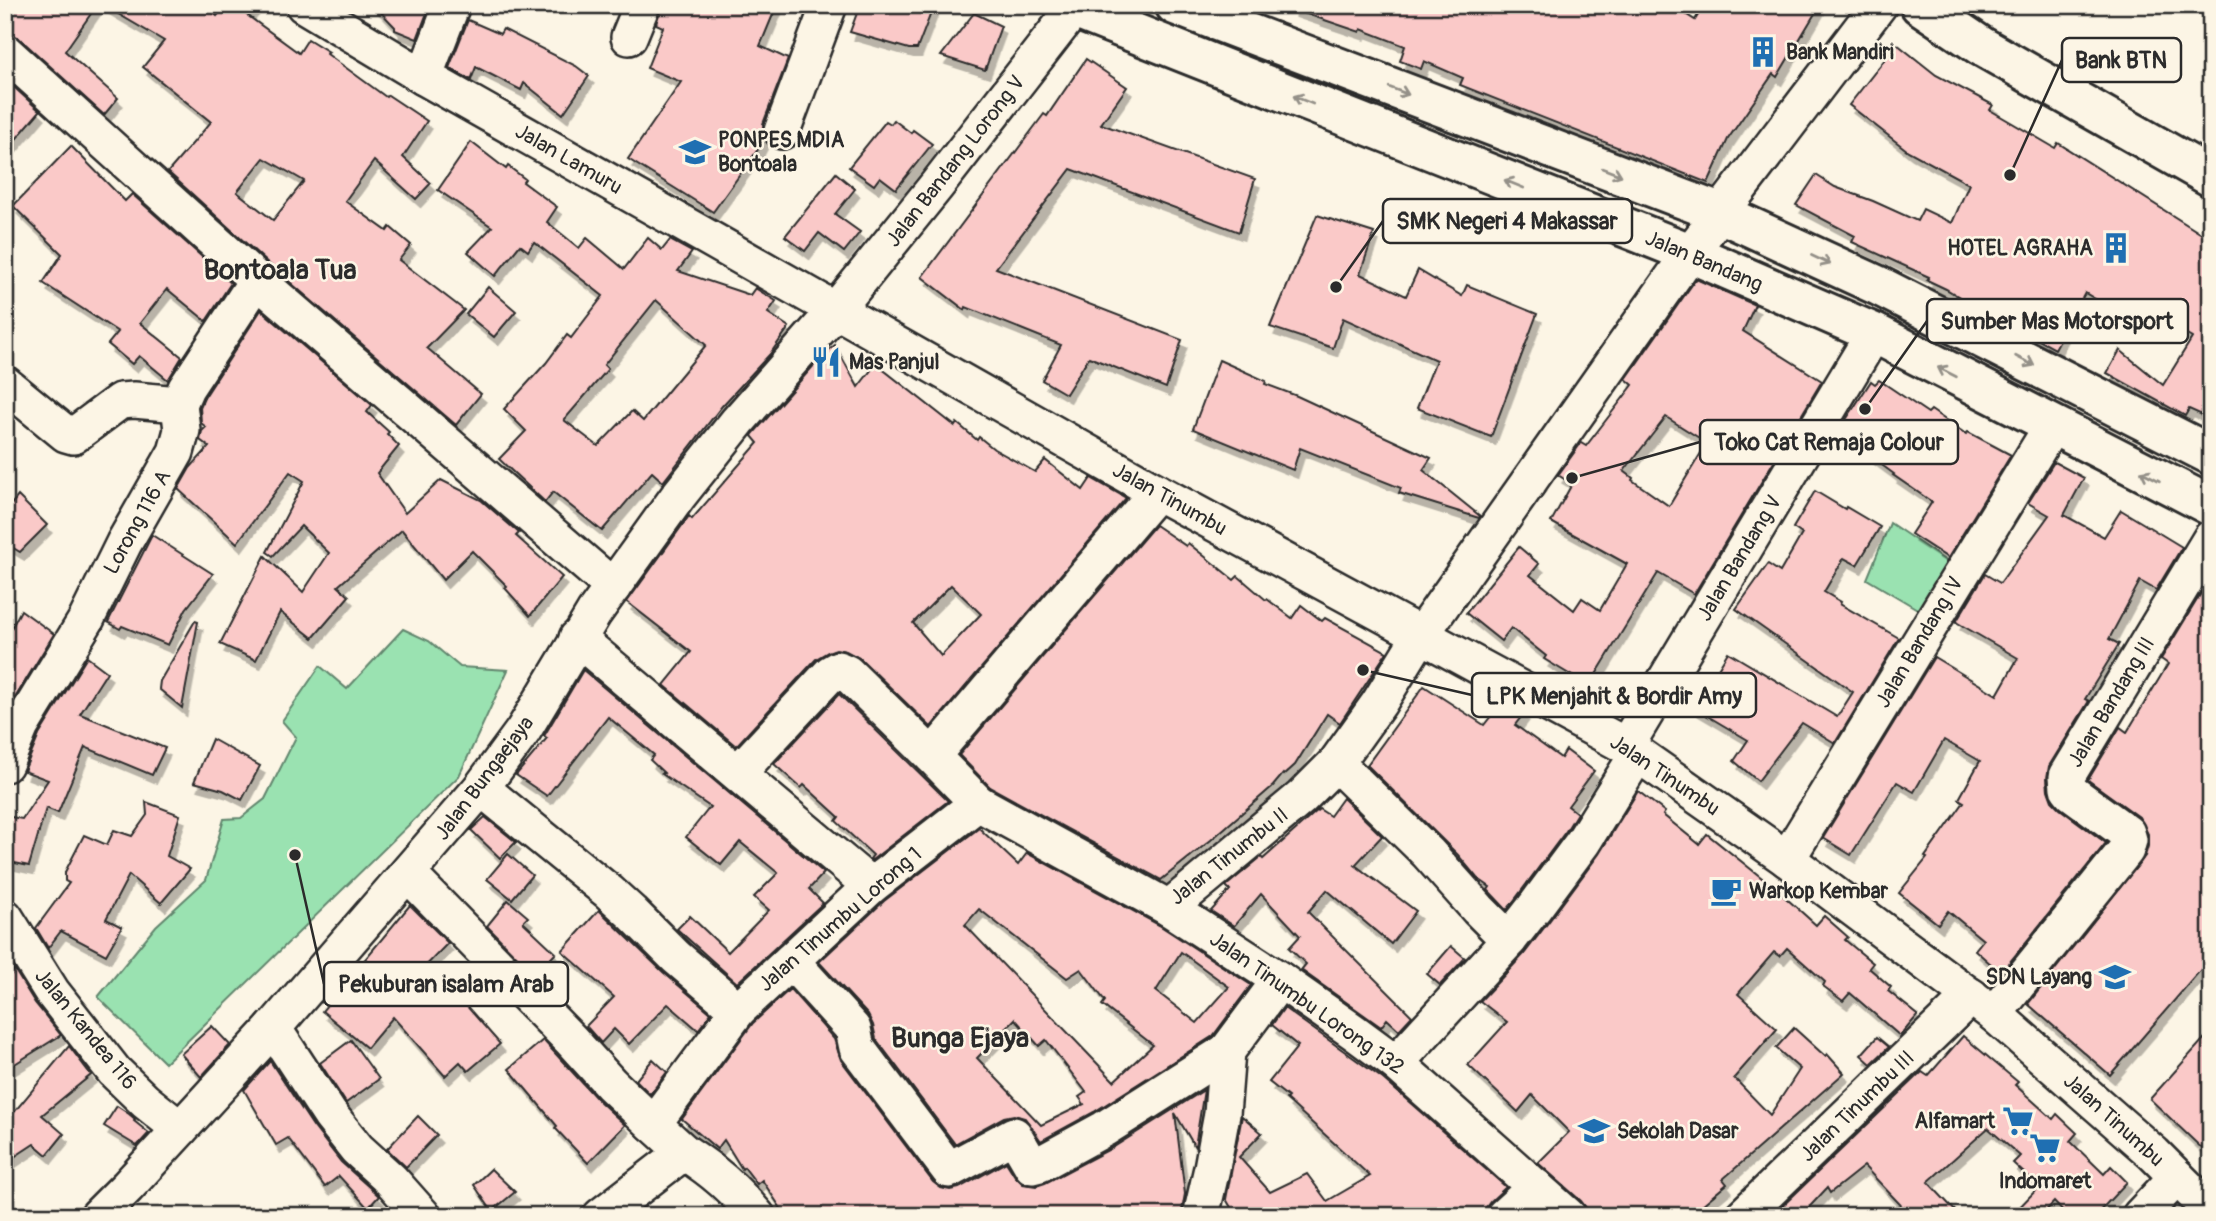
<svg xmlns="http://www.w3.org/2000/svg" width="2216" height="1221" font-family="Pangolin,sans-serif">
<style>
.green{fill:#9ae2b1;stroke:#62866e;stroke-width:2}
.building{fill:#fac9c8;stroke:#2b2b2b;stroke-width:2;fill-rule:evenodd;filter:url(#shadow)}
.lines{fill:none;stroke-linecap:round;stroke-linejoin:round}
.minor-casing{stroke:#2b2b2b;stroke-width:40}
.major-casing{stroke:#2b2b2b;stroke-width:44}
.minor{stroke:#fcf5e5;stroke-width:35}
.major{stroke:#fcf5e5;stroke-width:38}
.oneway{stroke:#949088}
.labels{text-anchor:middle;stroke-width:5;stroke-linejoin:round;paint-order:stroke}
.poi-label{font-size:21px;font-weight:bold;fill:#2b2b2b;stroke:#fcf5e5;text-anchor:start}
.street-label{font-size:21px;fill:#2b2b2b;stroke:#fcf5e5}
.district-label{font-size:28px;font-weight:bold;fill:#2b2b2b;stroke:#fcf5e5}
.leader{fill:none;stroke:#2b2b2b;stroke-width:2.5}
.callout-dot{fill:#2b2b2b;stroke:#fcf5e5;stroke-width:2.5}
.callout{fill:#fcf5e5;stroke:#2b2b2b;stroke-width:2.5}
.callout-label{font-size:23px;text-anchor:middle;font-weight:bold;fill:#2b2b2b}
</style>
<defs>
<filter id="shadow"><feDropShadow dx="4.5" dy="8" stdDeviation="0" flood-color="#0004"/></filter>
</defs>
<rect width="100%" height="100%" fill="#fcf5e5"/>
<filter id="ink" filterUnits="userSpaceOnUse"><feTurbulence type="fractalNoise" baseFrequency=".0143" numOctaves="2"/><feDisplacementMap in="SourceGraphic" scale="14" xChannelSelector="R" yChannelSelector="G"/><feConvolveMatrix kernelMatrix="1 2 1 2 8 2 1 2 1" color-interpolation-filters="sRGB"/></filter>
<g filter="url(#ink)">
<g class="green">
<path d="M1890,523L1949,563L1919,610L1867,579Z"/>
<path d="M403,629L429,641L460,667L508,670L459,776L165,1063L98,997L156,926L206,880L224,819L241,818L265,799L296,737L282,721L320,666L347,689Z"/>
</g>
<g class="building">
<path d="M5,5H97L65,51L118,98L104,115L18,37L5,32Z"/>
<path d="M103,5H204L217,16L226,5H256L247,15L299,53L308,39L329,52L327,54L386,97L388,95L427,121L403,157L431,183L416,199L374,161L345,201L387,231L390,227L411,245L399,260L464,310L427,348L481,394L456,425L270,265L168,172L211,122L143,67L164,41ZM264,158L304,181L273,220L237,192Z"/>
<path d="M374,5H430L417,39L395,30V27Z"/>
<path d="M662,5H777L760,46L788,59L763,124L764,138L759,148L713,212L628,159L681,82L647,68L663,27L656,24Z"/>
<path d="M860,5H934L917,49H909L850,32Z"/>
<path d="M1293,5H1671L1695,20L1704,5H1820L1777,77L1773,74L1728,139L1708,183L1460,85L1463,78L1424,61L1421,69L1400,61L1405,46L1361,29L1360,32L1292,9Z"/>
<path d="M974,13L1001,26L985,70L941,56Z"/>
<path d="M468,20L500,34L503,29L576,66L589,76L563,114L524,83L521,90L476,67L471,80L449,68Z"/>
<path d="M1897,44L1936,75L1993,105L1990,110L2055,148L2058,143L2211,240V419L2189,409L2185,416L2107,373L2120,350L2163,385L2192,338L2133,304L2125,317L2085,293L2055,349L2017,328L2016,331L1946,289L1927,280L1929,277L1852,242L1855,236L1796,205L1816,175L1835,187L1873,201L1917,221L1923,209L1952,223L1969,184L1908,151L1849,105Z"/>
<path d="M1086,59L1127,87L1101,124L1255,179L1239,232L1071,169L996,268L1182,340L1166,388L1089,357L1066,394L1042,380L1061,345L966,307L965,310L922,277L1044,114L1047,116Z"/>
<path d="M5,79L40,111L5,152Z"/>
<path d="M894,120L911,133L913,130L932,144L896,189L880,177L874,185L849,167L886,121L891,124Z"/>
<path d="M471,142L506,169L508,166L525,179L523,182L557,207L547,222L579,248L587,238L624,269L648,238L662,250L670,240L692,252L678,271L750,295L755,288L776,301L768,313L789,327L770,354L722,406L663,482L652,472L602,531L553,492L545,502L499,459L526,431L504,409L546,363L567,335L571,338L603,296L534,242L528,251L520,245L495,276L468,252L492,227L438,190ZM656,300L706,345L643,421L632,411L598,446L564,420L608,369L604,365Z"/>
<path d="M71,146L125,201L132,194L231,283L206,321L167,289L140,323L182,357L168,380L139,356L132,364L108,344L118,332L43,283L62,254L13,206Z"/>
<path d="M836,173L855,189L835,214L860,232L844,252L819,233L805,251L785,236Z"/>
<path d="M1317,215L1374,233L1360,274L1406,296L1418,270L1462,296L1467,285L1537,314L1491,437L1417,408L1436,360L1343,318L1333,348L1270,327Z"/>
<path d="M1696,279L1755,305L1743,331L1822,381L1694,594L1658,573L1589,686L1544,659L1546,656L1511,628L1501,641L1466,613L1519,547L1539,564L1530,575L1574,610L1582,598L1600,610L1627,564L1551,522L1572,484L1558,475L1581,443L1586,446L1633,385L1626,379ZM1666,417L1707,443L1669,506L1632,480L1633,478L1624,471Z"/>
<path d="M488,287L516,311L494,337L466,314Z"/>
<path d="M261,310L372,405L367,412L389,432L387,434L399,446L377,473L405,513L441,480L481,500L519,533L516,536L562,577L530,616L505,588L507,586L472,551L443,580L402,530L338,586L349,596L313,638L280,612L256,660L220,644L265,556L303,592L329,553L301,526L273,556L267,552L304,481L290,472L237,543L178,489L190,468L209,447L200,440L202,431L206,427L201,423L200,407L204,398Z"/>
<path d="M835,345L858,387L876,364L955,426L957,423L977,440L979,437L994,449L1035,472L1045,460L1083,490L1091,478L1126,498L931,727L861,659L846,651L836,649L828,652L816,659L736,746L664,685L691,652L627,602L689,516L692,519L758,443L752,436L753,434L824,354ZM951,585L981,614L941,656L913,623Z"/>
<path d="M1219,360L1266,381L1265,384L1297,396L1431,458L1423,470L1480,516L1479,518L1399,493L1401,488L1300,448L1293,470L1193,429Z"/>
<path d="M1879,380L1928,413L1931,410L1966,434L1968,432L2011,455L1948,558L1911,534L1932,502L1893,475L1894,474L1860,449L1863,446L1840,429L1871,381L1875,384Z"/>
<path d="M2054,462L2084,478L2064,515L2104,537L2121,510L2182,547L2156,590L2140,581L2109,639L2119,644L2085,699L2089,701L2049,766L2047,778L2048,790L2052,801L2060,809L2106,843L2001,973L1975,950L1983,940L1948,911L1938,924L1899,893L1927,858L1925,857L1964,802L1959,799L1980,761L1944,740L1914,792L1897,782L1851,855L1823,838L1934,657L1997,695L2018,658L1956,622L1985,574L2000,583L2049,515L2028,503Z"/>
<path d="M1815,491L1845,509L1846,507L1880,527L1857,565L1844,558L1824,592L1841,602L1840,604L1899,638L1835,743L1802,723L1758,781L1734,761L1748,740L1694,708L1728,652L1837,717L1853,692L1736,609L1768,564L1780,572L1802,534L1793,528Z"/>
<path d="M18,496L47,525L20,552L5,543V512Z"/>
<path d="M1155,525L1186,546L1188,543L1234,580L1238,576L1266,600L1267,599L1292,618L1301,605L1322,621L1325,618L1387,652L1340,723L1327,714L1295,765L1284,775L1283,774L1273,786L1211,840L1161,880L990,787L959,755Z"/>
<path d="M152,535L213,574L186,609L168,645L122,626L120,629L108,622Z"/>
<path d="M2211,577V958L2110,1075L2028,1004L2145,856L2148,846V834L2139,817L2088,780L2120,727L2127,732L2168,664L2161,659Z"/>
<path d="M21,610L54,634L10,706L5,703V640Z"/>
<path d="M195,621L198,622L182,708L159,689L160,681Z"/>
<path d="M87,657L107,672L80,714L165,748L152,775L85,747L58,813L46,808L29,866L5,861V816L22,819L48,780L24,771L39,735Z"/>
<path d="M583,670L824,873L809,889L823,903L737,983L677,929L690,916L728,952L769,910L754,897L778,873L740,842L721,865L686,837L710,807L662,774L664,773L650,760L654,755L608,717L547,796L516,775L547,738L544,736Z"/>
<path d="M1424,686L1484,725L1502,702L1524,713L1515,725L1561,758L1566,750L1594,771L1568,806L1577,813L1566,831L1507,910L1488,890L1490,887L1477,878L1458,855L1367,765Z"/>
<path d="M839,694L948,801L872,860L870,859L873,855L836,821L839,817L804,785L801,788L774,764Z"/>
<path d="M212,739L260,766L242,800L223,790L194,782Z"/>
<path d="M1638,791L1665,812L1663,815L1699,844L1707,834L1777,890L1816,925L1824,916L1848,937L1845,940L1873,963L1869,968L1891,987L1888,991L1918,1015L1900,1036L1850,993L1843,1001L1823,986L1825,982L1787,948L1780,956L1774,952L1738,994L1777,1029L1734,1078L1770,1115L1800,1069L1776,1048L1794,1028L1825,1056L1827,1054L1844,1073L1723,1179L1727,1184L1689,1216H1588L1587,1209L1581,1201L1538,1163L1569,1132L1532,1095L1518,1112L1468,1065L1507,1022L1480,1001L1524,954L1550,920L1599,854Z"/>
<path d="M1343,798L1382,836L1355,865L1416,911L1391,944L1327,890L1308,912L1412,1016L1399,1030L1387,1019L1381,1027L1301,970L1306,964L1289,948L1300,936L1261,894L1234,926L1211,911L1230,890L1226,886L1261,857L1263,859L1319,809L1330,816Z"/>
<path d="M146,802L180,815L167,856L190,869L161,903L129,875L106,919L122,927L106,955L61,931L48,948L36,928L69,883L65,881V872L84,835L107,845L114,830L132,836L147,815Z"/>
<path d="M485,817L516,842L500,858L471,830Z"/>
<path d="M979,828L1018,865L1027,853L1159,925L1251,985L1213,1036L1094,1112L1041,1141L1025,1118L1014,1115L1004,1117L955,1144L876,1039L873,1025L868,1015L819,962L884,901ZM979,909L1067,978L1081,969L1105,1001L1102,1005L1153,1045L1114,1081L965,925ZM1181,952L1229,987L1197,1023L1156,991ZM1015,1019L1039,1046L1046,1040L1086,1092L1079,1097L1084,1104L1041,1125L977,1058Z"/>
<path d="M508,854L532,875L512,899L487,879Z"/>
<path d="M508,900L528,917L523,922L556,953L535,975L487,926Z"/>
<path d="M410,905L448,943L417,975L449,1001L457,995L500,1044L468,1071L460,1062L445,1076L393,1017L367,1048L322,1011Z"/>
<path d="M599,910L663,972L711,1013L698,1030L668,1004L629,1044L614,1029L601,1043L586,1026L614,997L562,951Z"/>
<path d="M1451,946L1465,958L1440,985L1427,974Z"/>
<path d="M14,969L35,1003L61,1035L5,1070V972L11,975Z"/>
<path d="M790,989L834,1039L841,1060L933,1182L941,1188L950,1190L959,1188L1006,1162L1015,1176L1023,1184L1036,1186L1045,1183L1114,1147L1204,1090L1195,1147L1175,1113L1185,1194L1181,1216H786L762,1180L757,1184L744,1167L742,1169L724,1140L717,1149L682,1119L753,1023Z"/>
<path d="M1284,1008L1383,1079L1506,1187L1490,1202L1485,1209L1484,1216H1236L1226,1199L1242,1116L1262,1133L1239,1157L1270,1192L1307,1174L1327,1201L1370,1176L1286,1099L1288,1097L1269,1082L1298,1046L1272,1025Z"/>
<path d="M212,1026L230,1045L201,1077L181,1054Z"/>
<path d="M2211,1031V1157L2150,1099Z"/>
<path d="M1963,1036L2018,1082L2015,1085L2053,1119L2057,1114L2077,1133L2070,1141L2104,1174L2111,1166L2127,1182L2095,1216H2067L2054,1202L2041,1216H2011L2039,1187L2013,1163L2020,1156L1988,1128L1928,1182L1960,1216H1911L1864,1166L1830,1193L1827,1188L1801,1216H1772L1922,1072L1928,1076Z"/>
<path d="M1877,1037L1889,1047L1871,1064L1861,1055Z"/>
<path d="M351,1040L379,1079L346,1103L320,1063Z"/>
<path d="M543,1040L597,1099L625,1125L588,1163L555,1128L557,1126L509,1069Z"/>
<path d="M69,1046L91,1075L42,1115L64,1134L47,1155L34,1144L5,1163V1123Z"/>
<path d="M653,1059L667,1072L650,1094L636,1080Z"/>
<path d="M270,1061L313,1126L341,1162L379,1196L368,1208L339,1176L325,1187L288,1138L276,1145L244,1090Z"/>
<path d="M117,1106L129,1114L135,1119L134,1121L149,1133L137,1146L104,1126Z"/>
<path d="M418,1116L437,1135L406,1167L387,1149Z"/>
<path d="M491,1169L515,1192L492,1211L474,1185Z"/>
</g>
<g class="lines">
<defs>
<g id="minor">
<path d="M304,5L424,77L1157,492L1626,746L1787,859L1994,1014L2154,1154L2211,1211"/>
<path d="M629,37L642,5"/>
<path d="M5,52L257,280L613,587"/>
<path d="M424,77L452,5"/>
<path d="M782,131L829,5"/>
<path d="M5,384L66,434L73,436L120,401L134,400L179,404"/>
<path d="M577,638L871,886"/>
<path d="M1626,746L1874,333"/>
<path d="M1336,763L1428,853L1478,909L1509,940"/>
<path d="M5,764L21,726L86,620L124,543L176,452L182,430L179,404L186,388L257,280"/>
<path d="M738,773L831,673L838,669L847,673L932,756"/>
<path d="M481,788L609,892L632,913L676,957L738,1010"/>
<path d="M978,803L1169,908L1280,980L1354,1032L1396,1063L1568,1216"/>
<path d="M1787,859L2052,426"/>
<path d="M408,874L571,1040L611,1084L653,1124"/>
<path d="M1169,908L1302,797L1336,763L1379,703L1420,636L1690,253L1879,5"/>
<path d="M5,917L52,992L114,1071L145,1101L180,1129"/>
<path d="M791,961L853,1029L857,1048L949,1170L1014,1135L1032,1166L1040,1164L1104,1129L1227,1051"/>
<path d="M1994,1014L2126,850L2129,840L2127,833L2072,793L2068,788L2067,776L2211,538"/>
<path d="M273,1028L330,1115L357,1149L391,1180L423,1216"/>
<path d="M1396,1063L1509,940L1534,908L1583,842L1637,755"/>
<path d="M684,1152C715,1172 733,1188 757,1216"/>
<path d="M98,1216L127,1187L273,1028L481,788L523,731L594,613L679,495L738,421L835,311L937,185L1077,5"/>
<path d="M601,1216L684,1152L653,1124L738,1010L871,886L978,803L932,756L1157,492"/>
<path d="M1201,1216L1212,1168L1222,1114L1227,1051L1280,980"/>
<path d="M1504,1216L1536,1187"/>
<path d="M1743,1216L1971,996"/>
<path d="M2140,1216L2177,1177"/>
</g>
<g id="major">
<path d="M1064,5L1690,253L1874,333L2211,506"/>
<path d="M1175,5L1720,213L1879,286L2211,455"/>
<path d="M1920,5L1981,46L2211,177"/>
</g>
</defs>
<use href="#minor" class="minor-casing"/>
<use href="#major" class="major-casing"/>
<use href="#minor" class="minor"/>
<use href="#major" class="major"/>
</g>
<defs><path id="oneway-shaft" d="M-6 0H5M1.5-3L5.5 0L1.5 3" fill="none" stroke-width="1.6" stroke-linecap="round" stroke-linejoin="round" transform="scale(1.75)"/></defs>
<g class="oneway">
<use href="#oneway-shaft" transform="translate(1399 91) rotate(21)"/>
<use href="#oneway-shaft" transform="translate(1303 100) rotate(-158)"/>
<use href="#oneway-shaft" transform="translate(1612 172) rotate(21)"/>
<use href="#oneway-shaft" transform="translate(1514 184) rotate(-158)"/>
<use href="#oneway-shaft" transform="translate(1821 260) rotate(25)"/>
<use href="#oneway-shaft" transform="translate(2025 361) rotate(27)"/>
<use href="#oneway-shaft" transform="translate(1947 372) rotate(-153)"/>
<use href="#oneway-shaft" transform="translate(2150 476) rotate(-153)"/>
</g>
</g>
<defs>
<symbol id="building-bare" viewBox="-9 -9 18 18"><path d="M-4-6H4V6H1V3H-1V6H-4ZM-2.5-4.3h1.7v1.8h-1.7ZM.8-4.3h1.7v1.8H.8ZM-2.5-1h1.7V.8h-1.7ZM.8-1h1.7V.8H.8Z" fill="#1f6fb2" stroke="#fcf5e5" stroke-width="2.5" paint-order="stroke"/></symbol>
<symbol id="school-bare" viewBox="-9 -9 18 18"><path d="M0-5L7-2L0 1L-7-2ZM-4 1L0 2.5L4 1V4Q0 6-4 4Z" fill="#1f6fb2" stroke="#fcf5e5" stroke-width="2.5" paint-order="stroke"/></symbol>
<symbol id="restaurant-bare" viewBox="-9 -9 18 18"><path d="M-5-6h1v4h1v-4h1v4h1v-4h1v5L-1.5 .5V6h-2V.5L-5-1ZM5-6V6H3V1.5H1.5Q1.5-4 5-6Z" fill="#1f6fb2" stroke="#fcf5e5" stroke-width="2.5" paint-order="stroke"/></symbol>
<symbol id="cafe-bare" viewBox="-9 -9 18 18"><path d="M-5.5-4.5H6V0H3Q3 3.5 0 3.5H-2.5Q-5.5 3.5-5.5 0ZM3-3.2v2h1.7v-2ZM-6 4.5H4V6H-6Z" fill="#1f6fb2" stroke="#fcf5e5" stroke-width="2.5" paint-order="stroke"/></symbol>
<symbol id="supermarket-bare" viewBox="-9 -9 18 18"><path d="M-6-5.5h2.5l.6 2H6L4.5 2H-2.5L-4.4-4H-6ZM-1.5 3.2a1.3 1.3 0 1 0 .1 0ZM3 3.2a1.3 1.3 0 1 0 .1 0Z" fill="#1f6fb2" stroke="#fcf5e5" stroke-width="2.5" paint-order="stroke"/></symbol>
</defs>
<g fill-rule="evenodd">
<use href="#building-bare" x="1741" y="30" width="44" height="44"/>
<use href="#school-bare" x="673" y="130" width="44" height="44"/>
<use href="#building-bare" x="2094" y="226" width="44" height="44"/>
<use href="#restaurant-bare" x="804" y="340" width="44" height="44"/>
<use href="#cafe-bare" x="1704" y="869" width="44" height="44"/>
<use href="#school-bare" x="2093" y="955" width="44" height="44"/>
<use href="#supermarket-bare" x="1996" y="1099" width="44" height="44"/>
<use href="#school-bare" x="1572" y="1109" width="44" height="44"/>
<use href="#supermarket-bare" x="2023" y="1126" width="44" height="44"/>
</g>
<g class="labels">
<g class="poi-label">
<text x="1786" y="59">Bank Mandiri</text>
<text x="718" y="147">PONPES MDIA<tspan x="718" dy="24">Bontoala</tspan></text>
<text x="2093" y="255" text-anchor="end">HOTEL AGRAHA</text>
<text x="849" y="369">Mas Panjul</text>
<text x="1749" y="898">Warkop Kembar</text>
<text x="2092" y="984" text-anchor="end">SDN Layang</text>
<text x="1995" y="1128" text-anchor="end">Alfamart</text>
<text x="1617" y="1138">Sekolah Dasar</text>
<text x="2045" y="1188" text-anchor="middle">Indomaret</text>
</g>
<g class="street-label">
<text transform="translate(569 159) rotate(30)" y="7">Jalan Lamuru</text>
<text transform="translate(955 161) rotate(-52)" y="7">Jalan Bandang Lorong V</text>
<text transform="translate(1704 261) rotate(23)" y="7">Jalan Bandang</text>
<text transform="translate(1170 499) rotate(29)" y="7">Jalan Tinumbu</text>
<text transform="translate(137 522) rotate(-61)" y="7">Lorong 116 A</text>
<text transform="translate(1739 558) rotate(-59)" y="7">Jalan Bandang V</text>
<text transform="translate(1919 642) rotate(-59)" y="7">Jalan Bandang IV</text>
<text transform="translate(2111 702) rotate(-59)" y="7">Jalan Bandang III</text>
<text transform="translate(1665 775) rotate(34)" y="7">Jalan Tinumbu</text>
<text transform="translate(484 778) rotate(-53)" y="7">Jalan Bungaejaya</text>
<text transform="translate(1229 856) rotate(-38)" y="7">Jalan Tinumbu II</text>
<text transform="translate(840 919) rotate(-41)" y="7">Jalan Tinumbu Lorong 1</text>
<text transform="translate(1307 1003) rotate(35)" y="7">Jalan Tinumbu Lorong 132</text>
<text transform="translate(86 1029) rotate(51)" y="7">Jalan Kandea 116</text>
<text transform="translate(1857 1106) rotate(-44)" y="7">Jalan Tinumbu III</text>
<text transform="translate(2114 1120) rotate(42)" y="7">Jalan Tinumbu</text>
</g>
<g class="district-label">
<text x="280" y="279">Bontoala Tua</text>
<text x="960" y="1047">Bunga Ejaya</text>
</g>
</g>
<path class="leader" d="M2010 175L2062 60M1336 287L1383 221M1865 409L1927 321M1572 478L1700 442M1363 670L1472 695M295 855L324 984"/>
<g class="callout-dot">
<circle cx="2010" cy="175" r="7"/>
<circle cx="1336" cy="287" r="7"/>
<circle cx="1865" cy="409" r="7"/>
<circle cx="1572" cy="478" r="7"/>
<circle cx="1363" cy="670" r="7"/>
<circle cx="295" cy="855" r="7"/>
</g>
<g class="callout">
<rect x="2062" y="38" width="119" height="44" rx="7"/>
<rect x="1383" y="199" width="249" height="44" rx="7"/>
<rect x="1927" y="299" width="261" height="44" rx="7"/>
<rect x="1700" y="420" width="258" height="44" rx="7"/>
<rect x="1472" y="673" width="284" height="44" rx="7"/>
<rect x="324" y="962" width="244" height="44" rx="7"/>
</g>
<g class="callout-label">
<text x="2121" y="68">Bank BTN</text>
<text x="1507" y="229">SMK Negeri 4 Makassar</text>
<text x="2057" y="329">Sumber Mas Motorsport</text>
<text x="1829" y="450">Toko Cat Remaja Colour</text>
<text x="1614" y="704">LPK Menjahit &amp; Bordir Amy</text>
<text x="446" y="992">Pekuburan isalam Arab</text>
</g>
<rect width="2216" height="1221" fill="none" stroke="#fcf5e5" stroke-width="28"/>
<rect x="14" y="14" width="2188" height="1193" fill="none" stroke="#2b2b2b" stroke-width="2.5" filter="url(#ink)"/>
</svg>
